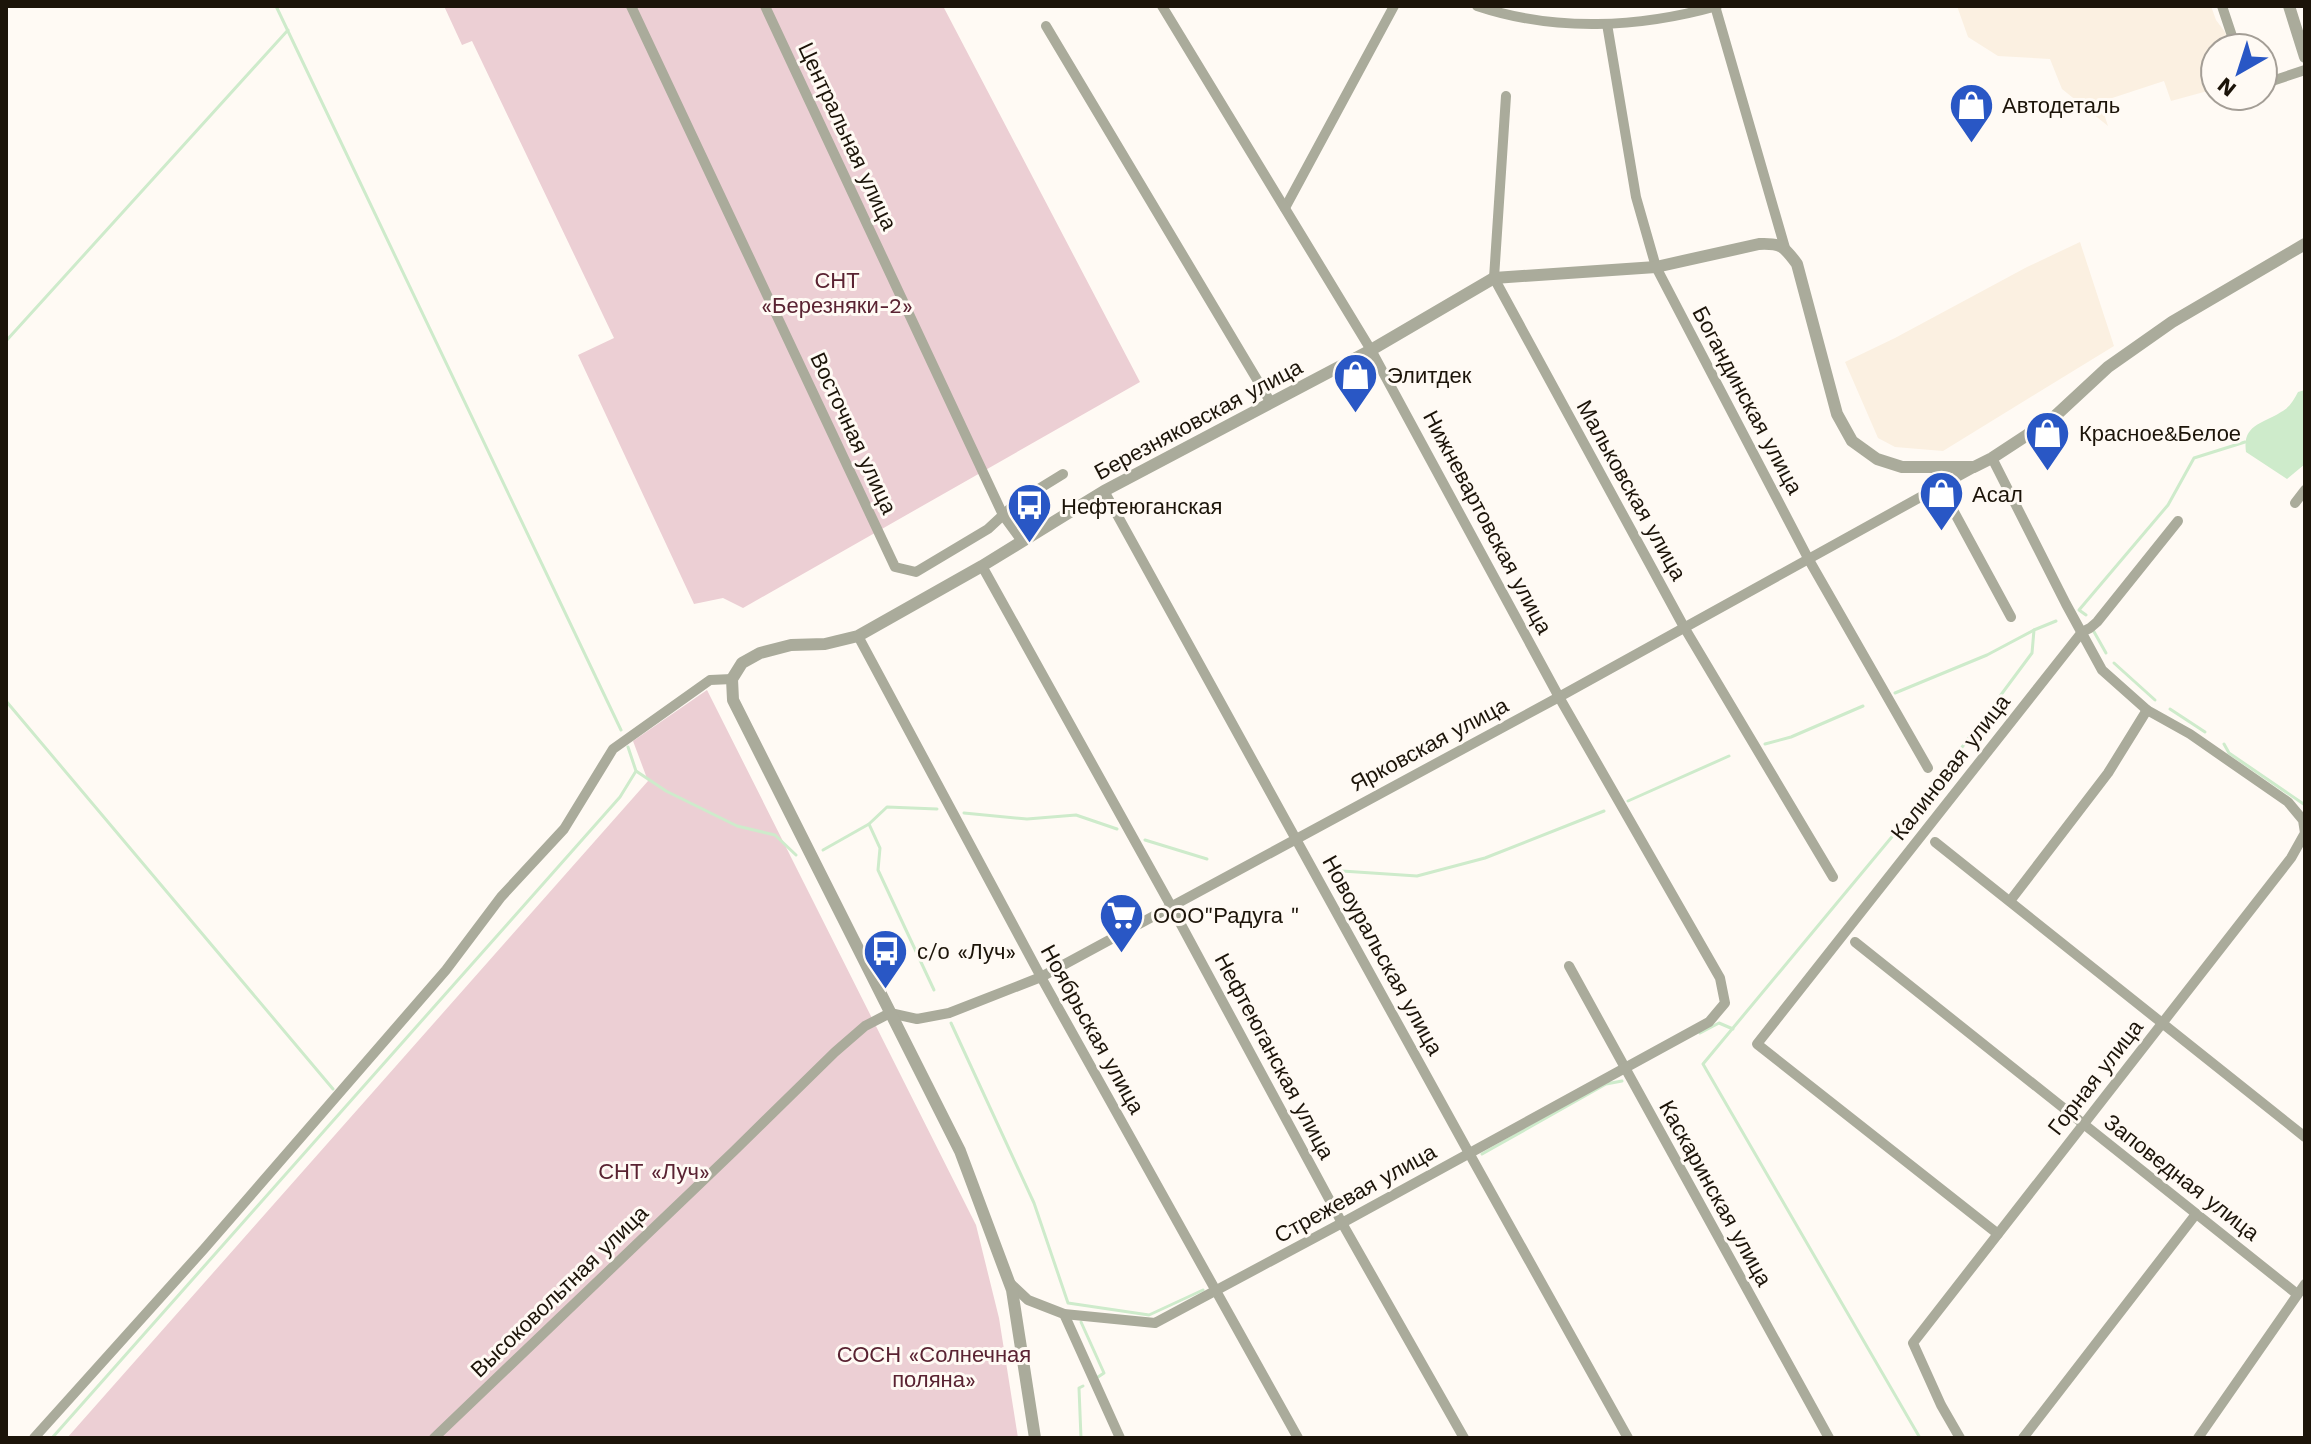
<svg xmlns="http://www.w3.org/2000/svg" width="2311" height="1444" font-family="'Work Sans',sans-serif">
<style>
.built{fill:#fbf0e1}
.green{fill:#eccfd4}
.water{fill:#ceebcb}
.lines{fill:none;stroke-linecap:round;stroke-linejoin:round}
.stream{stroke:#ceebcb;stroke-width:3}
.minor{stroke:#aaab9b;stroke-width:10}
.tertiary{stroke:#aaab9b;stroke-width:12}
.labels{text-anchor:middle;stroke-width:6;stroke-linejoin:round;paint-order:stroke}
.poi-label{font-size:22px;fill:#1c1409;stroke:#fffaf4;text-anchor:start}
.street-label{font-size:22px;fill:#1c1409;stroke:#fffaf4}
.park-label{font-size:22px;fill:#5a2332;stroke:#fffaf4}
</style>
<rect width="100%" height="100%" fill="#fffaf4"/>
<g class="built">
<path d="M1957,6H2211L2216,20L2225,32L2230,48H2215V89L2171,101L2164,81L2100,102L2108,126L2062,89L2050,59L1998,56L1968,37Z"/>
<path d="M2080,242L2114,346L1943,451L1895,447L1878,438L1845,362L1895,338L2027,267Z"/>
</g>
<g class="green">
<path d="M444,6H943L1140,382L743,608L723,598L694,604L578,355L614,338L472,41L462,45Z"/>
<path d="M707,690L976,1225L999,1318L1018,1438H67L648,781L633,741Z"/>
</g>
<path class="water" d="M2305,390V464L2287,479L2246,452C2242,424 2263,424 2281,412C2289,408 2294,400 2298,392Z"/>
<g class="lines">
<g class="stream">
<path d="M276,6L621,730"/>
<path d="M6,341L288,30"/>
<path d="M2086,615L2079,610L2168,505L2194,458L2245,442"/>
<path d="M2093,630L2106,653"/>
<path d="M2114,663L2155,700"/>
<path d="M1895,693L1987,655L2034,630"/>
<path d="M6,701L333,1089"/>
<path d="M2170,709L2205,732"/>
<path d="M1765,744L1791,737L1863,706"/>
<path d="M2224,744L2229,753L2305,805"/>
<path d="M636,771L666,791L737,826L775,835L796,855"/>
<path d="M1628,801L1729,756"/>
<path d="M964,813L1027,819L1076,815L1117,829"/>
<path d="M869,824L880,848L878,870L934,990"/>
<path d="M1145,840L1207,859"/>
<path d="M823,850L869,824L887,807L937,809"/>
<path d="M1327,870L1417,876L1485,858L1604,811"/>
<path d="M951,1023L1034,1203L1068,1303L1149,1315L1203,1290"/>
<path d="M1700,1033L1719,1023L1733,1029"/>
<path d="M1482,1154L1606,1084L1622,1081"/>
<path d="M1081,1322L1104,1373L1098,1377"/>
<path d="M52,1438L620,797L636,771L628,747"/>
<path d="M1081,1438L1079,1388L1083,1386"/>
<path d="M1920,1438L1703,1064L1925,797L2032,653L2034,630L2056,621"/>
</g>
<g class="minor">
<path d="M631,6L895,567L916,572L988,529L1016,503L1063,474"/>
<path d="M765,6L1003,515L1022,541"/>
<path d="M1477,6C1555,32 1639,28 1717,6"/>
<path d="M1715,6L1785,248"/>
<path d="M2222,6L2236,48"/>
<path d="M1607,24L1636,197L1656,267L1809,560L1928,768"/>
<path d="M1046,26L1271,403"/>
<path d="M2263,84L2305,70"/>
<path d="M1506,96L1494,278L1684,627L1833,877"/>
<path d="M1285,208L1394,6"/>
<path d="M1940,486L2011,617"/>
<path d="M1104,491L1469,1153L1628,1438"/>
<path d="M2295,503L2305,490"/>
<path d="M982,566L1171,906L1342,1223L1464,1438"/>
<path d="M858,636L1041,977L1298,1438"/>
<path d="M1935,842L2305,1137"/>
<path d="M2010,901L2108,773L2147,710"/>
<path d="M1855,942L2297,1294"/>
<path d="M1569,966L1829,1438"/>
<path d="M1998,1234L1757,1044L2082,632L2090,628L2097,622L2178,521"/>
<path d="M1010,1283L1028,1300L1064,1314L1155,1323L1342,1223L1709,1022L1725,1003L1720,978L1559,697L1371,350L1162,6"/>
<path d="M1064,1314L1120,1438"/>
<path d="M34,1438L204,1249L446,970L501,897L564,829L613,749L710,680L732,679"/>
<path d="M434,1438L734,1151L835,1052L865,1026L890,1013L917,1019L949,1013L1041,977L1559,697L1973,468"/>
<path d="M1960,1438L1941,1405L1913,1343L2291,858L2305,833L2303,820L2288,802L2190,734L2147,710L2102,670L2066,604L1992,458"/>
<path d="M2023,1438L2196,1214"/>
<path d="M2198,1438L2305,1284"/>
</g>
<g class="tertiary">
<path d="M2289,6L2305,57"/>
<path d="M1035,1438L1012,1290L960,1151L733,700L732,679L742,663L760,653L791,645L825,644L858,636L982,566L1104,491L1371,350L1494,278L1656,267L1759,244C1781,243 1784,246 1797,264L1837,414L1852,441L1877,459L1902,467H1974L1992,458L2053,418L2108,367L2172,322L2305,244"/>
</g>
</g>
<defs>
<symbol id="shop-pin" viewBox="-11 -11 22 30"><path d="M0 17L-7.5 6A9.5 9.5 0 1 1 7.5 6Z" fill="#2957c5" stroke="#fffaf4"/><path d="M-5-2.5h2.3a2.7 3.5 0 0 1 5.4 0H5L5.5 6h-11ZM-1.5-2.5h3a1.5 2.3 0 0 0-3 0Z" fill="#fff"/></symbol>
<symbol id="bus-pin" viewBox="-11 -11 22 30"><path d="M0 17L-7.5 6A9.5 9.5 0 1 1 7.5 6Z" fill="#2957c5" stroke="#fffaf4"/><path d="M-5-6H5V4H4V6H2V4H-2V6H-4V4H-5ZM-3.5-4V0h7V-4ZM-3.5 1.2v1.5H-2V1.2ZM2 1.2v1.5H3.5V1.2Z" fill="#fff"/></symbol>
<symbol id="supermarket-pin" viewBox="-11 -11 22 30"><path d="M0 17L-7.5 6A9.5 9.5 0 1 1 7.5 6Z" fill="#2957c5" stroke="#fffaf4"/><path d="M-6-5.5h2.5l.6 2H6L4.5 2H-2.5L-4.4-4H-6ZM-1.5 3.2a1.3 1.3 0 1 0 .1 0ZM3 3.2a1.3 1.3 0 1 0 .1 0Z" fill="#fff"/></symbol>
</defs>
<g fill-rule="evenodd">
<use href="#shop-pin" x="1946" y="80" width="51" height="69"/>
<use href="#shop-pin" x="1330" y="350" width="51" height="69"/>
<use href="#shop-pin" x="2022" y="408" width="51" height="69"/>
<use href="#shop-pin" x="1916" y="468" width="51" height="69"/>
<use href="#bus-pin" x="1004" y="480" width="51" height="69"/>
<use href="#supermarket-pin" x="1096" y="890" width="51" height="69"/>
<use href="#bus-pin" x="860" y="926" width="51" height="69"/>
</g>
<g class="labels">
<g class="poi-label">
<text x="2002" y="113">Автодеталь</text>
<text x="1387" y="383">Элитдек</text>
<text x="2079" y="441">Красное&amp;Белое</text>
<text x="1972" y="502">Асал</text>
<text x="1061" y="514">Нефтеюганская</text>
<text x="1153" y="923">ООО"Радуга "</text>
<text x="917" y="959">с/о «Луч»</text>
</g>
<g class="street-label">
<text transform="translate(848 136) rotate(65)" y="8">Центральная улица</text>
<text transform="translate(1748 400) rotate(62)" y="8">Богандинская улица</text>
<text transform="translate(1198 419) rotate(-28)" y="8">Березняковская улица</text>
<text transform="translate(854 433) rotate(65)" y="8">Восточная улица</text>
<text transform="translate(1632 490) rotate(61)" y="8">Мальковская улица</text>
<text transform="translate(1488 522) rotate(62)" y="8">Нижневартовская улица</text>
<text transform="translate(1429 744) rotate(-28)" y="8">Ярковская улица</text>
<text transform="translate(1950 767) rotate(-52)" y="8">Калиновая улица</text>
<text transform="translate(1383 955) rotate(61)" y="8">Новоуральская улица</text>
<text transform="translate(1093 1029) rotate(61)" y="8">Ноябрьская улица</text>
<text transform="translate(1275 1056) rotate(62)" y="8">Нефтеюганская улица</text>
<text transform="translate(2095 1077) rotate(-52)" y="8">Горная улица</text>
<text transform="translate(2182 1177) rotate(38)" y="8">Заповедная улица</text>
<text transform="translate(1355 1193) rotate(-29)" y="8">Стрежевая улица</text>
<text transform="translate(1716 1193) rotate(61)" y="8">Каскаринская улица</text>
<text transform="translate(559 1291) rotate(-44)" y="8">Высоковольтная улица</text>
</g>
<g class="park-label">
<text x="837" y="288">СНТ<tspan x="837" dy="25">«Березняки-2»</tspan></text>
<text x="654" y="1179">СНТ «Луч»</text>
<text x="934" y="1362">СОСН «Солнечная<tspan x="934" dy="25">поляна»</tspan></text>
</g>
</g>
<rect width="2311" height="1444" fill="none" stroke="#1c1409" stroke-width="16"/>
<g transform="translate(2239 72) rotate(219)"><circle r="38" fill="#fffaf4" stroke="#a49e96" stroke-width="2"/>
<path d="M0-6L14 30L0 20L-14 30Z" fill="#2957c5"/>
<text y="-12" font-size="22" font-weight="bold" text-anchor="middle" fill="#1c1409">N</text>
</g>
</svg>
